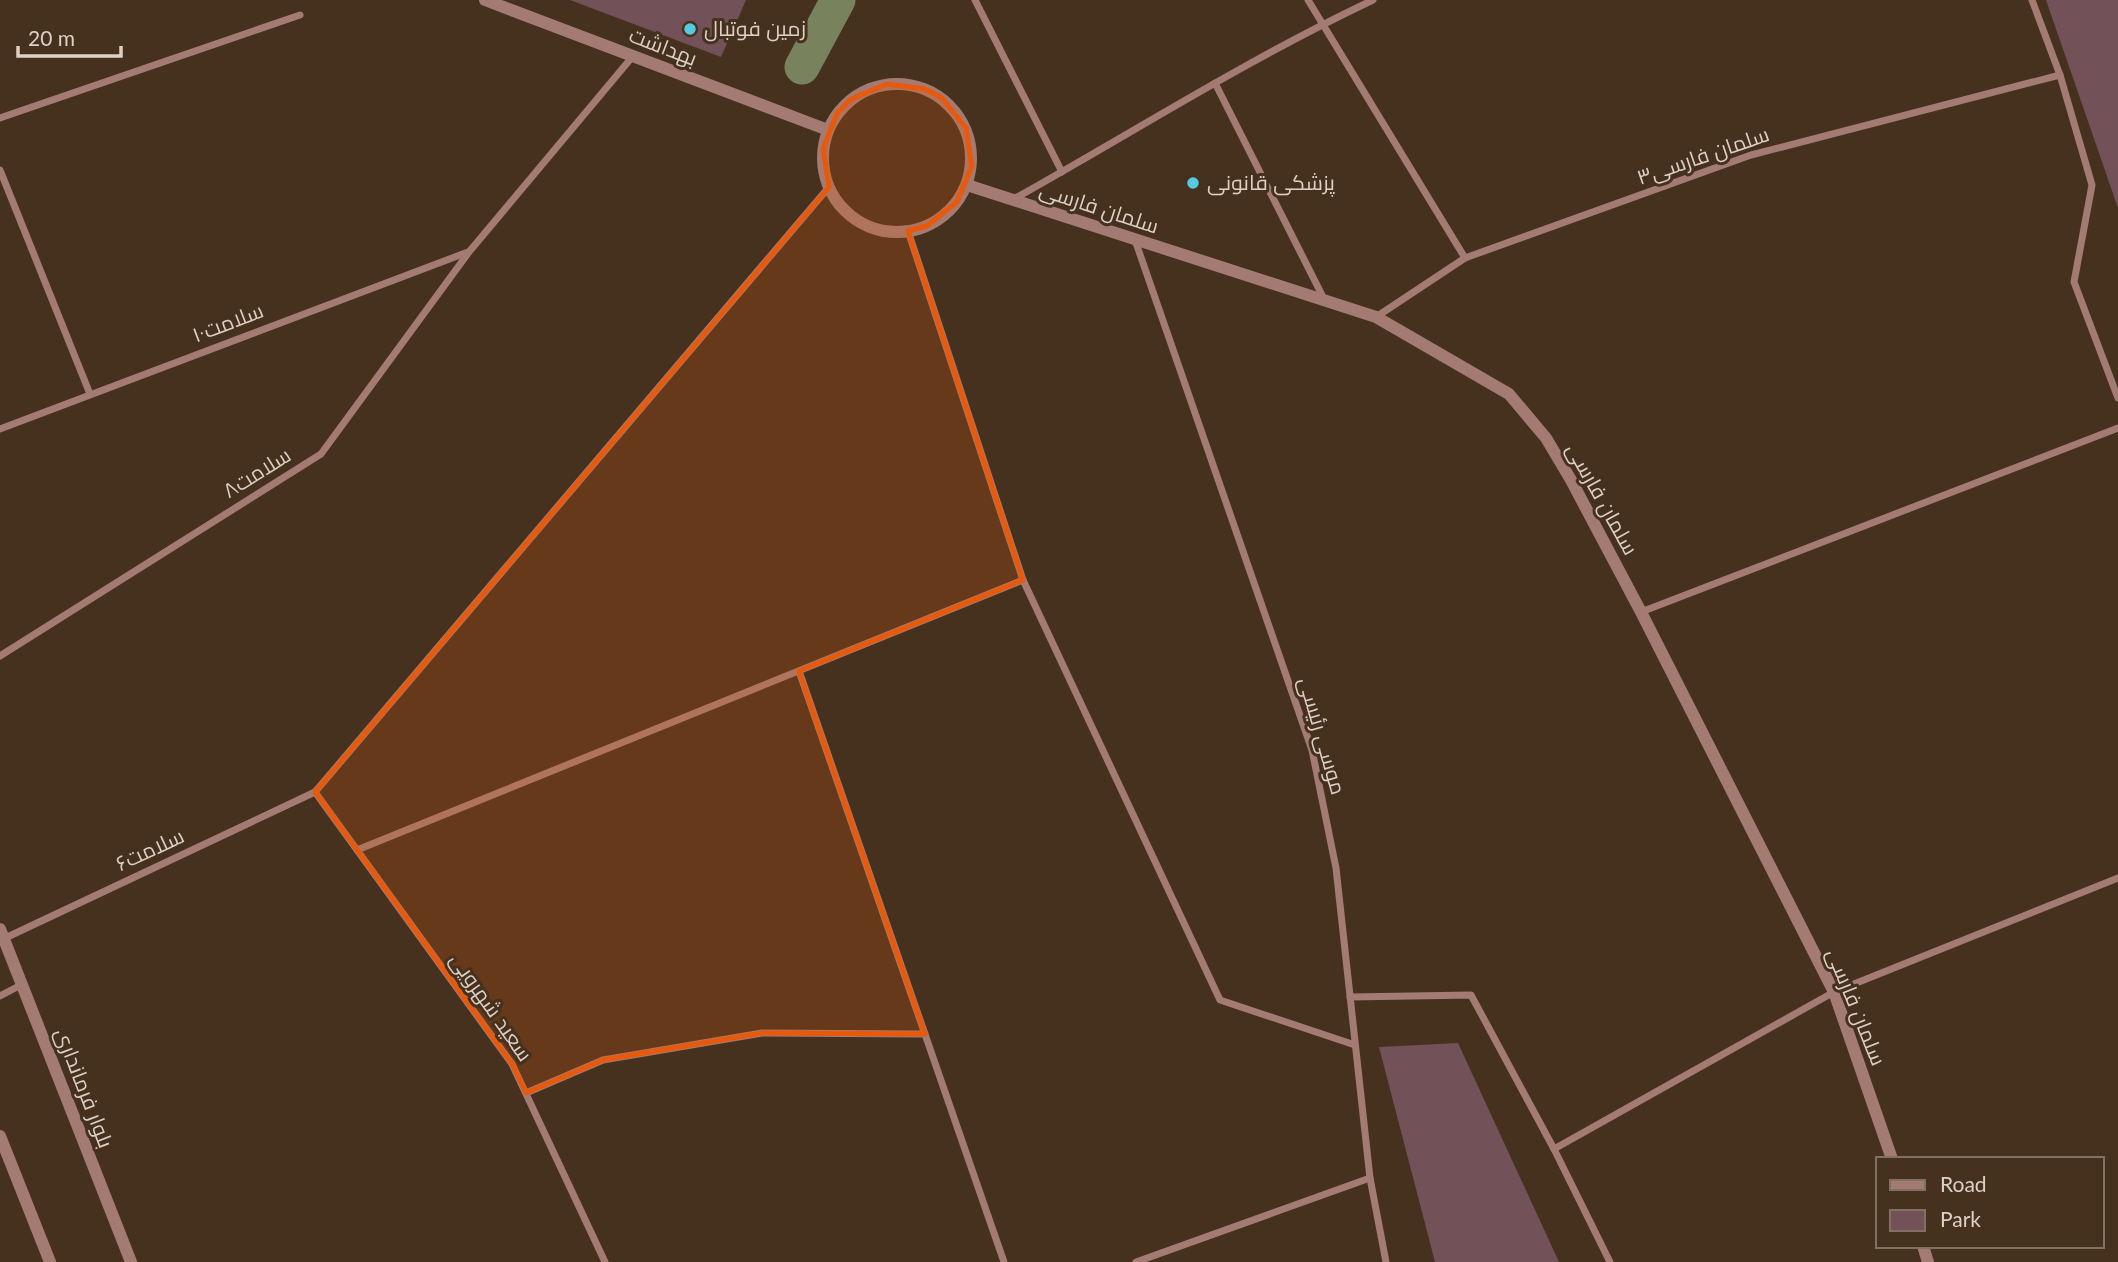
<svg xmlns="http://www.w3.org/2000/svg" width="2118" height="1262" font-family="Lato,Cairo,sans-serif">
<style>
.park{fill:#725159}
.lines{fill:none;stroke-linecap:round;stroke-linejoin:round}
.canal{stroke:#78835e;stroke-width:35}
.minor{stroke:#a37b72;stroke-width:7}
.tertiary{stroke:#a37b72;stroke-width:12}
.marked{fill:#e8590c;fill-opacity:0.2;stroke:#e8590c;stroke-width:5;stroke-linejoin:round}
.poi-dot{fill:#55cae0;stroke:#45311e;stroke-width:2.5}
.labels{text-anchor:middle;stroke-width:6;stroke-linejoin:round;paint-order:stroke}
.poi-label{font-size:21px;fill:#ddd0c5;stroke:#45311e;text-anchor:start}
.street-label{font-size:21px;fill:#ddd0c5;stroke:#45311e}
</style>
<rect width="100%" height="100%" fill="#45311e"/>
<g class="park">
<path d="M570,0H746L721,57Z"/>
<path d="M2046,0H2118V208Z"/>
<path d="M1458,1043L1559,1262H1435L1379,1047Z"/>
</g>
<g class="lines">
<path class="canal" d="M802,67L838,0"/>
<g class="minor">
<path d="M975,0L1062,172"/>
<path d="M1308,0L1465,258"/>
<path d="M2032,0L2060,75L2092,185L2074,282L2118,398"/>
<path d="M1215,83L1325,301"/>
<path d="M0,118L300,15"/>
<path d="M0,170L90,394"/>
<path d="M1012,200C1132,133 1248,59 1373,0"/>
<path d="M908,231L1023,580L1220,1000L1355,1045"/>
<path d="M1135,240L1312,750L1336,868L1370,1178L1386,1262"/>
<path d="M1376,317L1465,258L1751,155L2060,75"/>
<path d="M0,429L468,252"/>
<path d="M1641,612L2118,428"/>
<path d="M0,656L321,454L469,252L633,56"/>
<path d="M799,671L1004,1262"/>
<path d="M315,792L512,1064L605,1262"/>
<path d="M357,850L1023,580"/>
<path d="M1,940L315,792L829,187"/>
<path d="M0,996L23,984"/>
<path d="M1350,997L1471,995L1554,1149L1610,1262"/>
<path d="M526,1093L603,1060L762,1033L925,1034"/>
<path d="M1554,1149L1834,992L2118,878"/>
<path d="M1136,1262L1370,1178"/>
</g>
<g class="tertiary">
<path d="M485,0L828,130"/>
<circle cx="897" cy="158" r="74"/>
<path d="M967,185L1376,317L1509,394L1546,438L1571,480L1641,612L1834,992L1892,1159"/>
<path d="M0,929L131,1262"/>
<path d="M0,1136L50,1262"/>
<path d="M1923,1246L1928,1262"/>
</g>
</g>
<path class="marked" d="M887,84L925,89L942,98L966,128L972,166L957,202L927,226L908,231L1023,580L799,671L925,1034L762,1033L603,1060L526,1093L512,1064L315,792L829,187L823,149L837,113L851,99Z"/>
<g class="poi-dot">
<circle cx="690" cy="29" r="7"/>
<circle cx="1193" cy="183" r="7"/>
</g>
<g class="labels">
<g class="poi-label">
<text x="704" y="36">زمین فوتبال</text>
<text x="1207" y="190">پزشکی قانونی</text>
</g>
<g class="street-label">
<text transform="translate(663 47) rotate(21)" y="7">بهداشت</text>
<text transform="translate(1703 156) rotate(-19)" y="7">سلمان فارسی۳</text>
<text transform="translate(1099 208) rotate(18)" y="7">سلمان فارسی</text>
<text transform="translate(228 323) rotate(-21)" y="7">سلامت۱۰</text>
<text transform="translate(257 473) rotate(-32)" y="7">سلامت۸</text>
<text transform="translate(1602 499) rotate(61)" y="7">سلمان فارسی</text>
<text transform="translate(1322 736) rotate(74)" y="7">موسی رئیسی</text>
<text transform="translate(150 850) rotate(-25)" y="7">سلامت۶</text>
<text transform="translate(491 1007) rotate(55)" y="7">سعید شهرویی</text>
<text transform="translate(1856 1007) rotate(68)" y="7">سلمان فارسی</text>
<text transform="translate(84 1088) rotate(69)" y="7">بلوار فرمانداری</text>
</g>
</g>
<rect x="1876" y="1157" width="228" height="91" fill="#45311e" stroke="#827161" stroke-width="2"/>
<rect x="1890" y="1180" width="35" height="10" fill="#a37b72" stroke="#827161" stroke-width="2"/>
<text x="1940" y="1192" font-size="21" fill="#ddd0c5">Road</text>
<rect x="1890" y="1210" width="35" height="21" fill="#725159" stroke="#827161" stroke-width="2"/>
<text x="1940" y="1227" font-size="21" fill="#ddd0c5">Park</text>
<path d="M18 46v10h103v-10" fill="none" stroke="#ddd0c5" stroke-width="3.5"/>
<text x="28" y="46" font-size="21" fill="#ddd0c5" stroke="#45311e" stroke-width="5" paint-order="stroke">20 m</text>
</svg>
